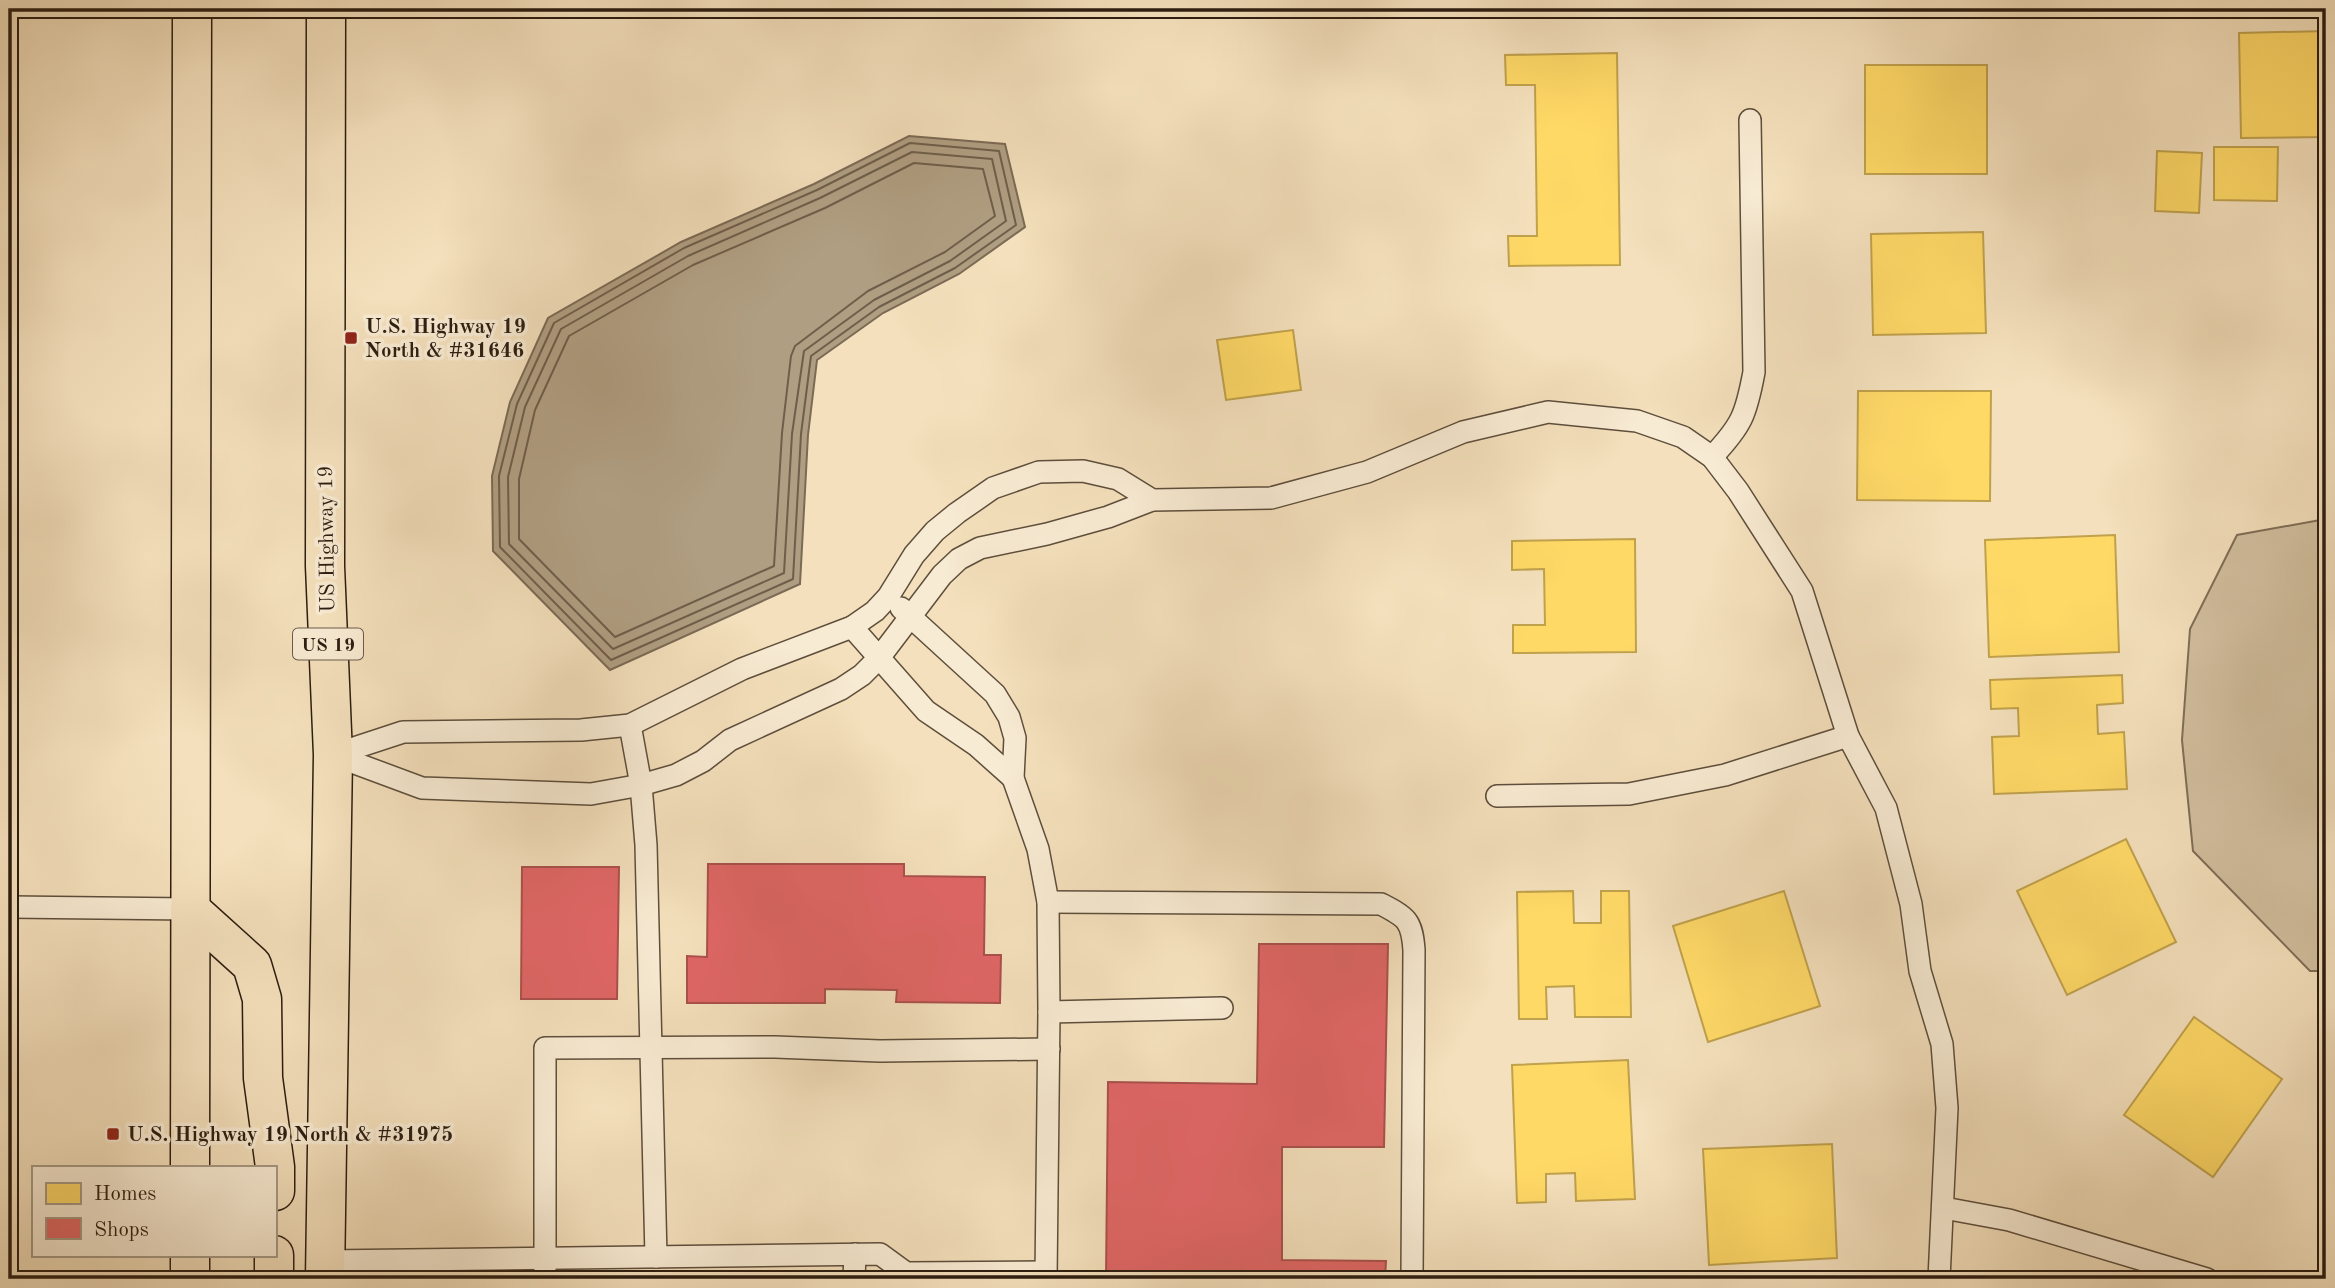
<svg xmlns="http://www.w3.org/2000/svg" width="2335" height="1288" font-family="'Old Standard TT',serif">
<style>
.green{fill:#d2bf9f;stroke:#7f6e58;stroke-width:2}
.water{fill:#b09e82;stroke:#7b6a55;stroke-width:2}
.homes{fill:#ffd966;stroke:#c0a14c;stroke-width:2}
.shops{fill:#e06666;stroke:#aa504c;stroke-width:2}
.lines{fill:none;stroke-linecap:round;stroke-linejoin:round}
.shore{stroke:#6e5e4a;stroke-width:2}
.lane-casing{stroke:#5e4e3c;stroke-width:24}
.highway-casing{stroke:#2c1d11;stroke-width:41}
.lane{stroke:#f8ebd3;stroke-width:21}
.highway{stroke:#f4e0bc;stroke-width:38}
.poi-dot{fill:#8f2418;stroke:#f8ebd3;stroke-width:2.5}
.labels{text-anchor:middle;stroke-width:7;stroke-linejoin:round;paint-order:stroke}
.shield{fill:#f8ebd3;stroke:#695b4b;stroke-width:2}
.shield-label{font-size:19px;font-weight:bold;fill:#2c1d11}
.poi-label{font-size:21px;font-weight:bold;fill:#2c1d11;stroke:#f8ebd3;text-anchor:start}
.street-label{font-size:21px;fill:#2c1d11;stroke:#f8ebd3}
</style>
<rect width="100%" height="100%" fill="#f4e0bc"/>
<filter id="stains"><feTurbulence type="fractalNoise" baseFrequency=".00286" numOctaves="4"/><feColorMatrix values="0 0 0 0 .2 0 0 0 0 .09 0 0 0 0 .02 0 0 0 .5 -.17"/></filter>
<radialGradient id="worn" r=".72"><stop offset=".6" stop-color="#630" stop-opacity="0"/><stop offset="1" stop-color="#630" stop-opacity=".3"/></radialGradient>
<path class="green" d="M2326,519V971H2310L2193,851L2182,740L2190,629L2237,535Z"/>
<path class="water" d="M909,136L1005,144L1025,227L959,274L883,313L817,360L808,435L800,584L610,670L493,551L492,476L510,402L548,318L681,242L814,184Z"/>
<g class="homes">
<path d="M2326,31V137L2241,138L2239,33Z"/>
<path d="M1617,53L1620,265L1509,266L1508,236H1537L1535,85H1506L1505,55Z"/>
<rect x="1865" y="65" width="122" height="109"/>
<path d="M2214,147H2278L2277,201L2214,200Z"/>
<path d="M2157,151L2202,153L2199,213L2155,211Z"/>
<path d="M1983,232L1986,333L1873,335L1871,234Z"/>
<path d="M1293,330L1301,390L1226,400L1217,340Z"/>
<path d="M1858,391H1991L1990,501L1857,500Z"/>
<path d="M2115,535L2119,652L1989,657L1985,540Z"/>
<path d="M1635,539L1636,652L1513,653V625H1545L1544,569L1512,570V541Z"/>
<path d="M2122,675L2123,703L2097,705L2098,734L2124,732L2127,789L1994,794L1992,737L2019,736L2018,708L1991,709L1990,680Z"/>
<path d="M2126,839L2176,942L2067,995L2017,891Z"/>
<path d="M1573,891L1574,923H1601V891H1629L1631,1017H1575L1574,986L1546,987L1547,1019H1519L1517,892Z"/>
<path d="M1784,891L1820,1006L1708,1042L1673,926Z"/>
<path d="M2194,1017L2282,1079L2213,1177L2124,1115Z"/>
<path d="M1628,1060L1635,1199L1576,1201L1575,1173L1546,1174V1202L1517,1203L1512,1065Z"/>
<path d="M1832,1144L1837,1258L1709,1265L1703,1149Z"/>
</g>
<g class="shops">
<path d="M708,864H904V876L985,877L984,955H1001L1000,1003L896,1002L897,990L825,989V1003H687V956L707,957Z"/>
<path d="M522,867H619L617,999H521Z"/>
<path d="M1259,944H1388L1384,1147H1282V1260L1386,1261L1385,1279H1106L1108,1082L1257,1084Z"/>
</g>
<g class="lines">
<g class="shore">
<path d="M910,143L999,151L1016,225L955,268L879,307L811,356L801,434L793,579L611,660L500,547L499,476L517,404L554,323L684,248L817,190Z"/>
<path d="M912,152L992,159L1006,221L950,261L874,300L804,351L792,434L784,573L613,649L509,544L508,477L525,407L561,329L688,256L820,198Z"/>
<path d="M914,163L983,169L995,216L945,252L868,291L795,346L791,356L782,433L774,566L615,637L519,539V479L535,410L569,336L693,265L825,208Z"/>
</g>
<defs>
<g id="lane">
<path d="M1712,457C1742,425 1746,415 1754,372L1750,120"/>
<path d="M901,608L995,694L1009,717L1015,738L1013,778L1038,849L1048,902L1049,1012L1046,1279"/>
<path d="M852,627L926,711L976,745L1013,778"/>
<path d="M630,725L641,785L646,845L656,1257"/>
<path d="M333,755L422,788L591,794L641,785L676,775L703,761L730,740L841,689L862,675L879,658L942,575L959,559L980,548L1047,534L1108,517L1152,500L1271,498L1367,472L1463,432L1548,412L1637,421L1683,437L1712,457L1738,491L1802,591L1848,736L1886,808L1911,904L1920,971L1942,1044L1947,1108L1939,1279"/>
<path d="M333,755L403,732L581,730L630,725L742,669L852,627L875,611L888,597L914,555L935,531L957,513L993,488L1039,472L1083,471L1118,479L1152,500"/>
<path d="M1497,796L1629,794L1725,775L1848,736"/>
<path d="M1048,902L1381,904C1406,917 1412,920 1414,950L1412,1279"/>
<path d="M9,907L190,909"/>
<path d="M1049,1012L1222,1008"/>
<path d="M1944,1208L2009,1220L2207,1279"/>
<path d="M325,1261L880,1254L906,1273L1046,1272"/>
<path d="M545,1279V1048L775,1047L880,1051L1049,1049"/>
<path d="M854,1279L855,1254"/>
</g>
<g id="highway">
<path d="M190,909L252,965L262,999L263,1078L275,1167V1191"/>
<path d="M190,1167L192,9"/>
<path d="M190,1279V1255"/>
<path d="M274,1279V1255"/>
<path d="M325,1279L333,755L325,566L326,9"/>
</g>
</defs>
<use href="#lane" class="lane-casing"/>
<use href="#highway" class="highway-casing"/>
<use href="#lane" class="lane"/>
<use href="#highway" class="highway"/>
</g>
<g class="poi-dot">
<rect x="344" y="331" width="14" height="14" rx="3.5"/>
<rect x="106" y="1127" width="14" height="14" rx="3.5"/>
</g>
<g class="labels">
<rect class="shield" x="293" y="628.5" width="70" height="31" rx="5"/>
<g class="shield-label">
<text x="328" y="651">US 19</text>
</g>
<g class="poi-label">
<text x="365" y="333">U.S. Highway 19<tspan x="365" dy="24">North &amp; #31646</tspan></text>
<text x="127" y="1141">U.S. Highway 19 North &amp; #31975</text>
</g>
<g class="street-label">
<text transform="translate(326 539) rotate(-91)" y="7">US Highway 19</text>
</g>
</g>
<rect width="2335" height="1288" fill="none" stroke="#f4e0bc" stroke-width="35"/>
<rect x="10" y="10" width="2314" height="1267" fill="none" stroke="#2c1d11" stroke-width="3.5"/>
<rect x="18" y="18" width="2300" height="1253" fill="none" stroke="#2c1d11" stroke-width="2"/>
<rect x="32" y="1166" width="245" height="91" fill="#f8ebd3" stroke="#a69985" stroke-width="2"/>
<rect x="46" y="1183" width="35" height="21" fill="#ffd966" stroke="#a69985" stroke-width="2"/>
<text x="94" y="1200" font-size="21" fill="#2c1d11">Homes</text>
<rect x="46" y="1218" width="35" height="21" fill="#e06666" stroke="#a69985" stroke-width="2"/>
<text x="94" y="1236" font-size="21" fill="#2c1d11">Shops</text>
<rect width="100%" height="100%" filter="url(#stains)"/>
<rect width="100%" height="100%" fill="url(#worn)"/>
</svg>
